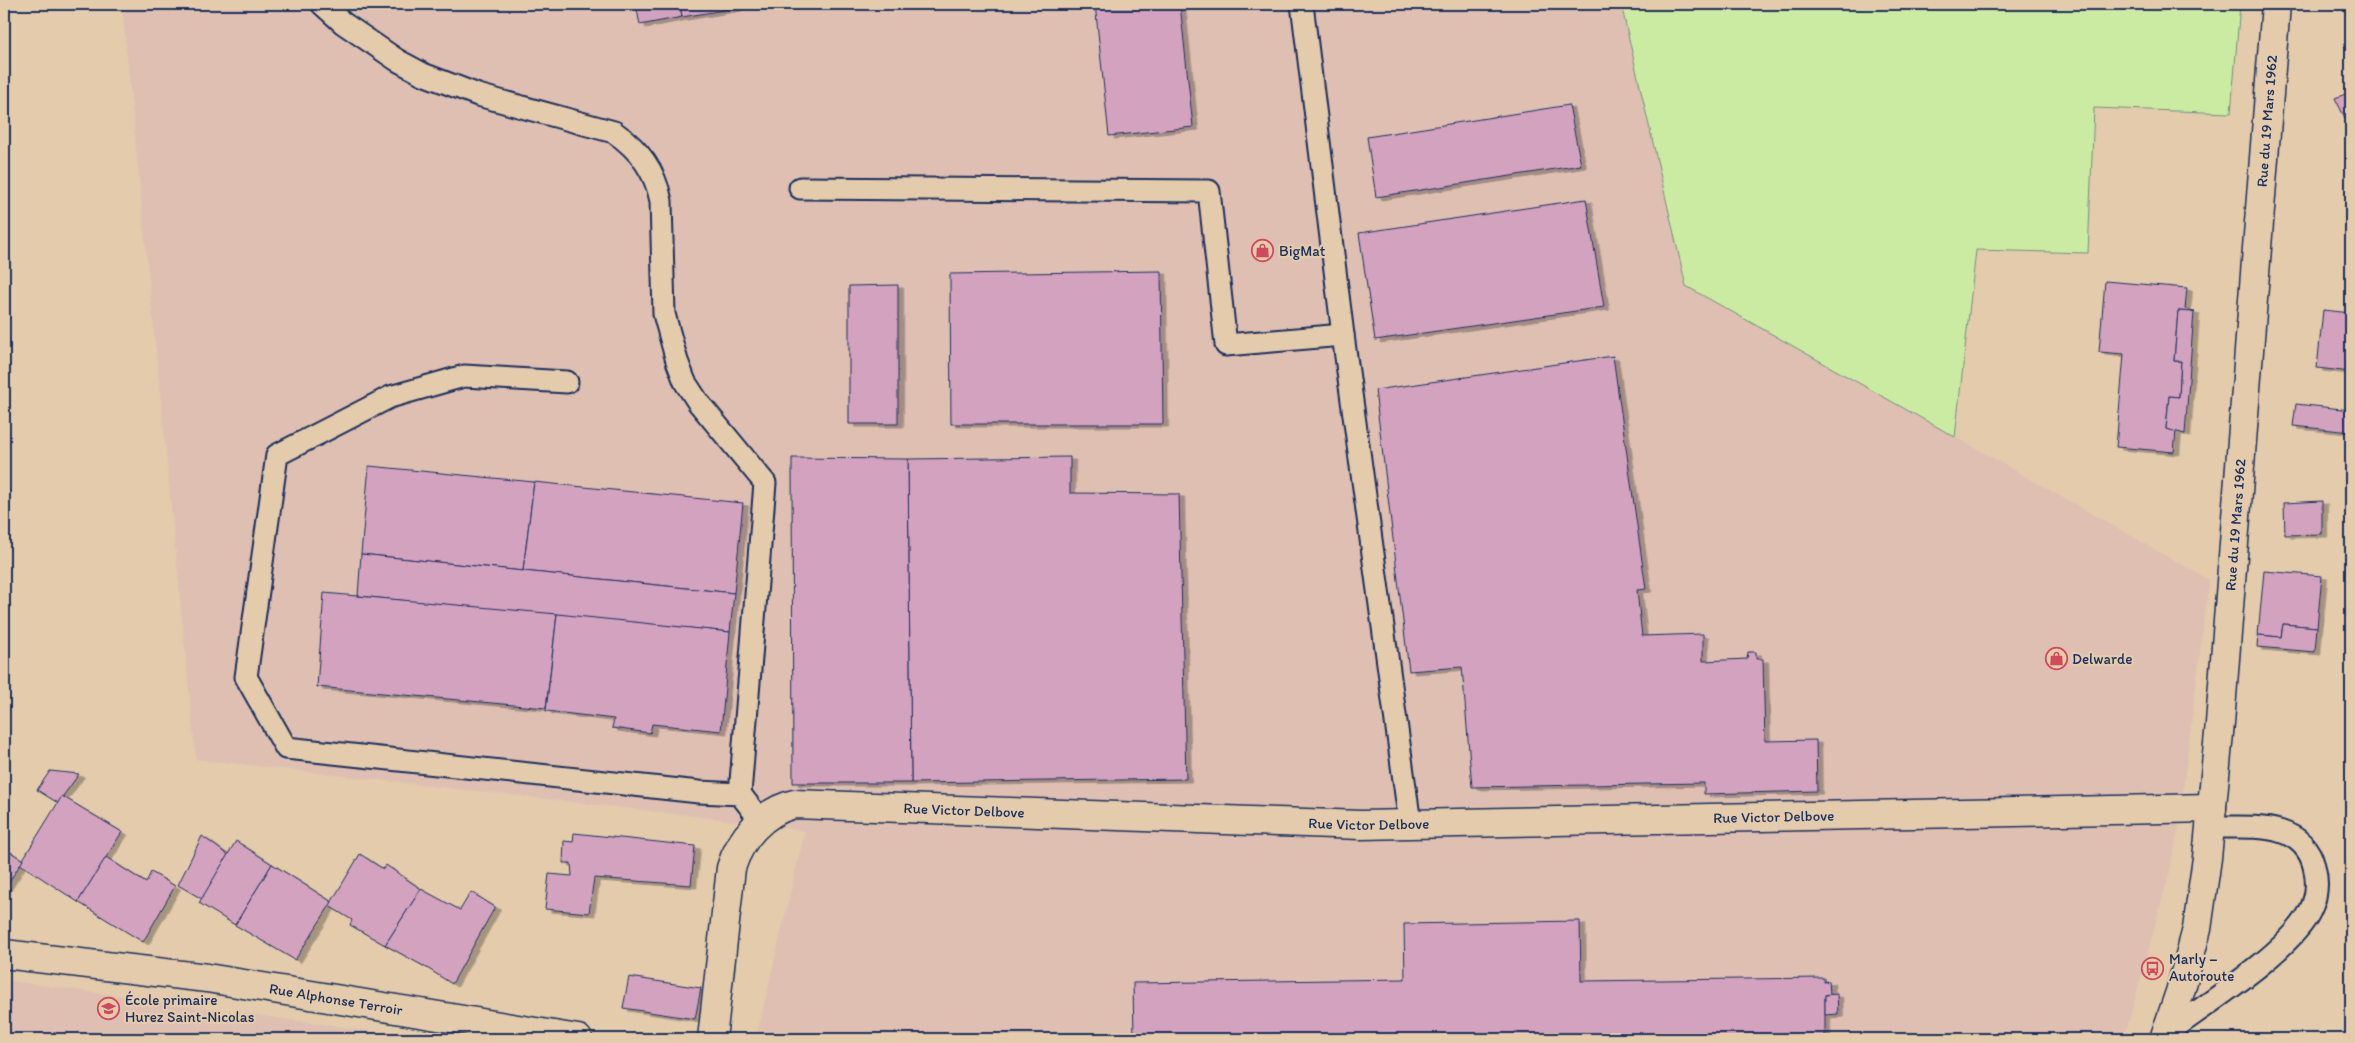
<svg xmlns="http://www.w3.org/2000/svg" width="2355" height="1043" font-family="Itim,sans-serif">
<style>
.built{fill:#debfb2}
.green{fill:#cceba2;stroke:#748d80}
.building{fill:#d3a2bf;stroke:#1b2f5e;filter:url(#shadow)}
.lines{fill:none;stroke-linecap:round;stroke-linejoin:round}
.service-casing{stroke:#1b2f5e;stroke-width:25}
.minor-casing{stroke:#1b2f5e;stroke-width:31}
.service{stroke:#e3cbac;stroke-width:21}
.minor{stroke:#e3cbac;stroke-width:28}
.labels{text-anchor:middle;stroke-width:4.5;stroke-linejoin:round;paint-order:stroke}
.street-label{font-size:15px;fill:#1b2f5e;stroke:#e3cbac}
.poi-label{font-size:15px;fill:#1b2f5e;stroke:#e3cbac;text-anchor:start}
</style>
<defs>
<filter id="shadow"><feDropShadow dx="5.5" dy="3" stdDeviation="0" flood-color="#0004"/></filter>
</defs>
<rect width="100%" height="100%" fill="#e3cbac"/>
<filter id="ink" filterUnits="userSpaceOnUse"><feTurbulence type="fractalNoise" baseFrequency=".02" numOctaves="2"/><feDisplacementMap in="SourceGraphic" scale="10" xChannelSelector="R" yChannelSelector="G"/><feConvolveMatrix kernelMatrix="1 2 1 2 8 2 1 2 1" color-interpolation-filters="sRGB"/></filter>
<g filter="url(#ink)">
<g class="built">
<path d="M122,4H1621L1687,286L2209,580L2178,830L2169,874L2124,1039H756L805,831L721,819L196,759Z"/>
<path d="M4,980L426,1039H4Z"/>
</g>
<path class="green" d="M1621,4H2240L2231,113L2094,108L2088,253L1976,250L1955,437L1686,286Z"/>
<g class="building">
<path d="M636,4H680L682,17L640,25Z"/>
<path d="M680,4H735L736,8L682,17Z"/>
<path d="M1095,4H1180L1193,127L1109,136Z"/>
<path d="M2351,92V130L2335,98Z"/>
<path d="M1569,105L1581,165L1376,197L1367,137Z"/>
<path d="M1586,199L1604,307L1375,340L1359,233Z"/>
<path d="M1161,271L1163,424H951L950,274Z"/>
<path d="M2105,281L2187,288L2185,309L2195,311L2194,312L2178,311L2174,361H2181L2179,397L2169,396L2166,429L2176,430L2174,452L2116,447L2124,354L2099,352Z"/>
<path d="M898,285V424H849V286Z"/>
<path d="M2323,310L2351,313V372L2317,368Z"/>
<path d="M2178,311L2194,312L2185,434L2166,429L2169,396L2179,397L2181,361H2174Z"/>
<path d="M1613,356L1646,589L1637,590L1642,636L1703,634V661L1747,659L1748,652H1756V659H1763L1765,741L1816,740L1817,791L1704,794V783L1472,787L1462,667L1409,671L1375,390Z"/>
<path d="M2296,404L2351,410V432L2293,426Z"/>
<path d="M1070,457V493L1179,494L1186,779L911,783L908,459Z"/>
<path d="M792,458L908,459L911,783H793Z"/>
<path d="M369,466L534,482L523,571L361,554Z"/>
<path d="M534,482L743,503L734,593L523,571Z"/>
<path d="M2322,501V534L2285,535L2284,503Z"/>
<path d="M361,554L734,593L730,632L358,596Z"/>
<path d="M2264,571L2322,576L2317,627L2283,624L2281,637L2258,635Z"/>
<path d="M324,593L557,614L546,708L317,687Z"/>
<path d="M557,614L730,632L721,731L652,724L650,733L612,728L614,719L546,711Z"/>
<path d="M2283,624L2317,627L2315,652L2257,647L2258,635L2281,637Z"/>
<path d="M50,771L79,774L58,803L37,790Z"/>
<path d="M62,796L122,832L78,902L20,864Z"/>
<path d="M574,833L695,846L691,885L594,878L589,913L545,909L549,874L572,876L571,863H563L564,841L573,842Z"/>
<path d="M202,836L228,855L202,899L178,885Z"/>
<path d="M236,841L272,864L235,925L199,903Z"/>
<path d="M4,848L23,860L4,890Z"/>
<path d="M360,854L383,869L386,865L421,889L385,945L350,925L352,920L329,906Z"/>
<path d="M106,857L146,883L151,872L175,886L143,942L78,902Z"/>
<path d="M272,864L332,902L295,960L235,925Z"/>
<path d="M421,889L460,910L471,892L495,907L452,984L427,968L385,945Z"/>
<path d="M1580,921L1581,981L1824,978V982L1829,981L1830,994L1825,995V1039H1134L1133,983L1405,979L1404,924Z"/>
<path d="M629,977L701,988L695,1019L623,1008Z"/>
<path d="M1837,994L1838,1014L1825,1015V995Z"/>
</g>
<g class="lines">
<defs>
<g id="service">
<path d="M322,4L343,23L397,60L423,74L478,95L614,132C640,150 655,171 661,201L664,314L677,361L685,382L698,402L765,483L740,794"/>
<path d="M1302,4L1343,335L1410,824"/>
<path d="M800,188L1209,191L1226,345L1343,335"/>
<path d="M567,382L464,376L390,397L277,455L246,677L286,748L699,792L740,794L761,821"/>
<path d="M2166,1034C2203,1006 2291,951 2310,911C2317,897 2318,881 2314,866C2302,819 2248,828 2210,827"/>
</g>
<g id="minor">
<path id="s1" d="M4,954L207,978L578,1039"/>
<path id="s2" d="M712,1039L731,868C740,838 763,812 794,804L1361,825L2212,808"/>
<path id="s3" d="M2164,1039L2180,992L2197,929L2207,858L2220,723L2276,4"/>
</g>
</defs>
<use href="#service" class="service-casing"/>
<use href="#minor" class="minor-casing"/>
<use href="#service" class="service"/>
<use href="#minor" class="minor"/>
</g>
</g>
<defs>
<symbol id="shop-ring" viewBox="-11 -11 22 22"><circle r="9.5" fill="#e3cbac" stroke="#d1495b" stroke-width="1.5"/><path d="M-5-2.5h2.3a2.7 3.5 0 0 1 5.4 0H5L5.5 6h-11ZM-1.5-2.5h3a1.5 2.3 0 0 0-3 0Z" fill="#d1495b"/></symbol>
<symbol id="bus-ring" viewBox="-11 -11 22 22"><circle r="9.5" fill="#e3cbac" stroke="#d1495b" stroke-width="1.5"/><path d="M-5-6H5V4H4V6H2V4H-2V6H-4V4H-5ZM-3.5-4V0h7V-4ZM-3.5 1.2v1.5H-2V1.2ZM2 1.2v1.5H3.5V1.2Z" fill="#d1495b"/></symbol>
<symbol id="school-ring" viewBox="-11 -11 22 22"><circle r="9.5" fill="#e3cbac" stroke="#d1495b" stroke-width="1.5"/><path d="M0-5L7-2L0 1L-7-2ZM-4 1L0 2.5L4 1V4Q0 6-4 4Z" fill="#d1495b"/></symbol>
</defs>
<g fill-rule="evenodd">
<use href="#shop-ring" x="1250" y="238" width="25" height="25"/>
<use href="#shop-ring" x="2044" y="646" width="25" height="25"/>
<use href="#bus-ring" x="2140" y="956" width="25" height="25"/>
<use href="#school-ring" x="96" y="996" width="25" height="25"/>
</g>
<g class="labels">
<g class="street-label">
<text dy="5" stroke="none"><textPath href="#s3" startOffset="926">Rue du 19 Mars 1962</textPath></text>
<text dy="5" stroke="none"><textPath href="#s3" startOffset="521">Rue du 19 Mars 1962</textPath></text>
<text dy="5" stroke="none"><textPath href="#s2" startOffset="436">Rue Victor Delbove</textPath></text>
<text dy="5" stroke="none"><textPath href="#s2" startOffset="1246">Rue Victor Delbove</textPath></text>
<text dy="5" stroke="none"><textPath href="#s2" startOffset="841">Rue Victor Delbove</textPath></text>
<text dy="5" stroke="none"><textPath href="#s1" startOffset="335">Rue Alphonse Terroir</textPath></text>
</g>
<g class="poi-label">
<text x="1279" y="256">BigMat</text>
<text x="2072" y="664">Delwarde</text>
<text x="2169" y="964">Marly –<tspan x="2169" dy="17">Autoroute</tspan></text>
<text x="125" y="1005">École primaire<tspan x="125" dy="17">Hurez Saint-Nicolas</tspan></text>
</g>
</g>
<rect width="2355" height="1043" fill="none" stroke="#e3cbac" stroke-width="20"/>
<rect x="10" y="10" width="2335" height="1023" fill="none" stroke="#1b2f5e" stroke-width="2" filter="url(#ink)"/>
</svg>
